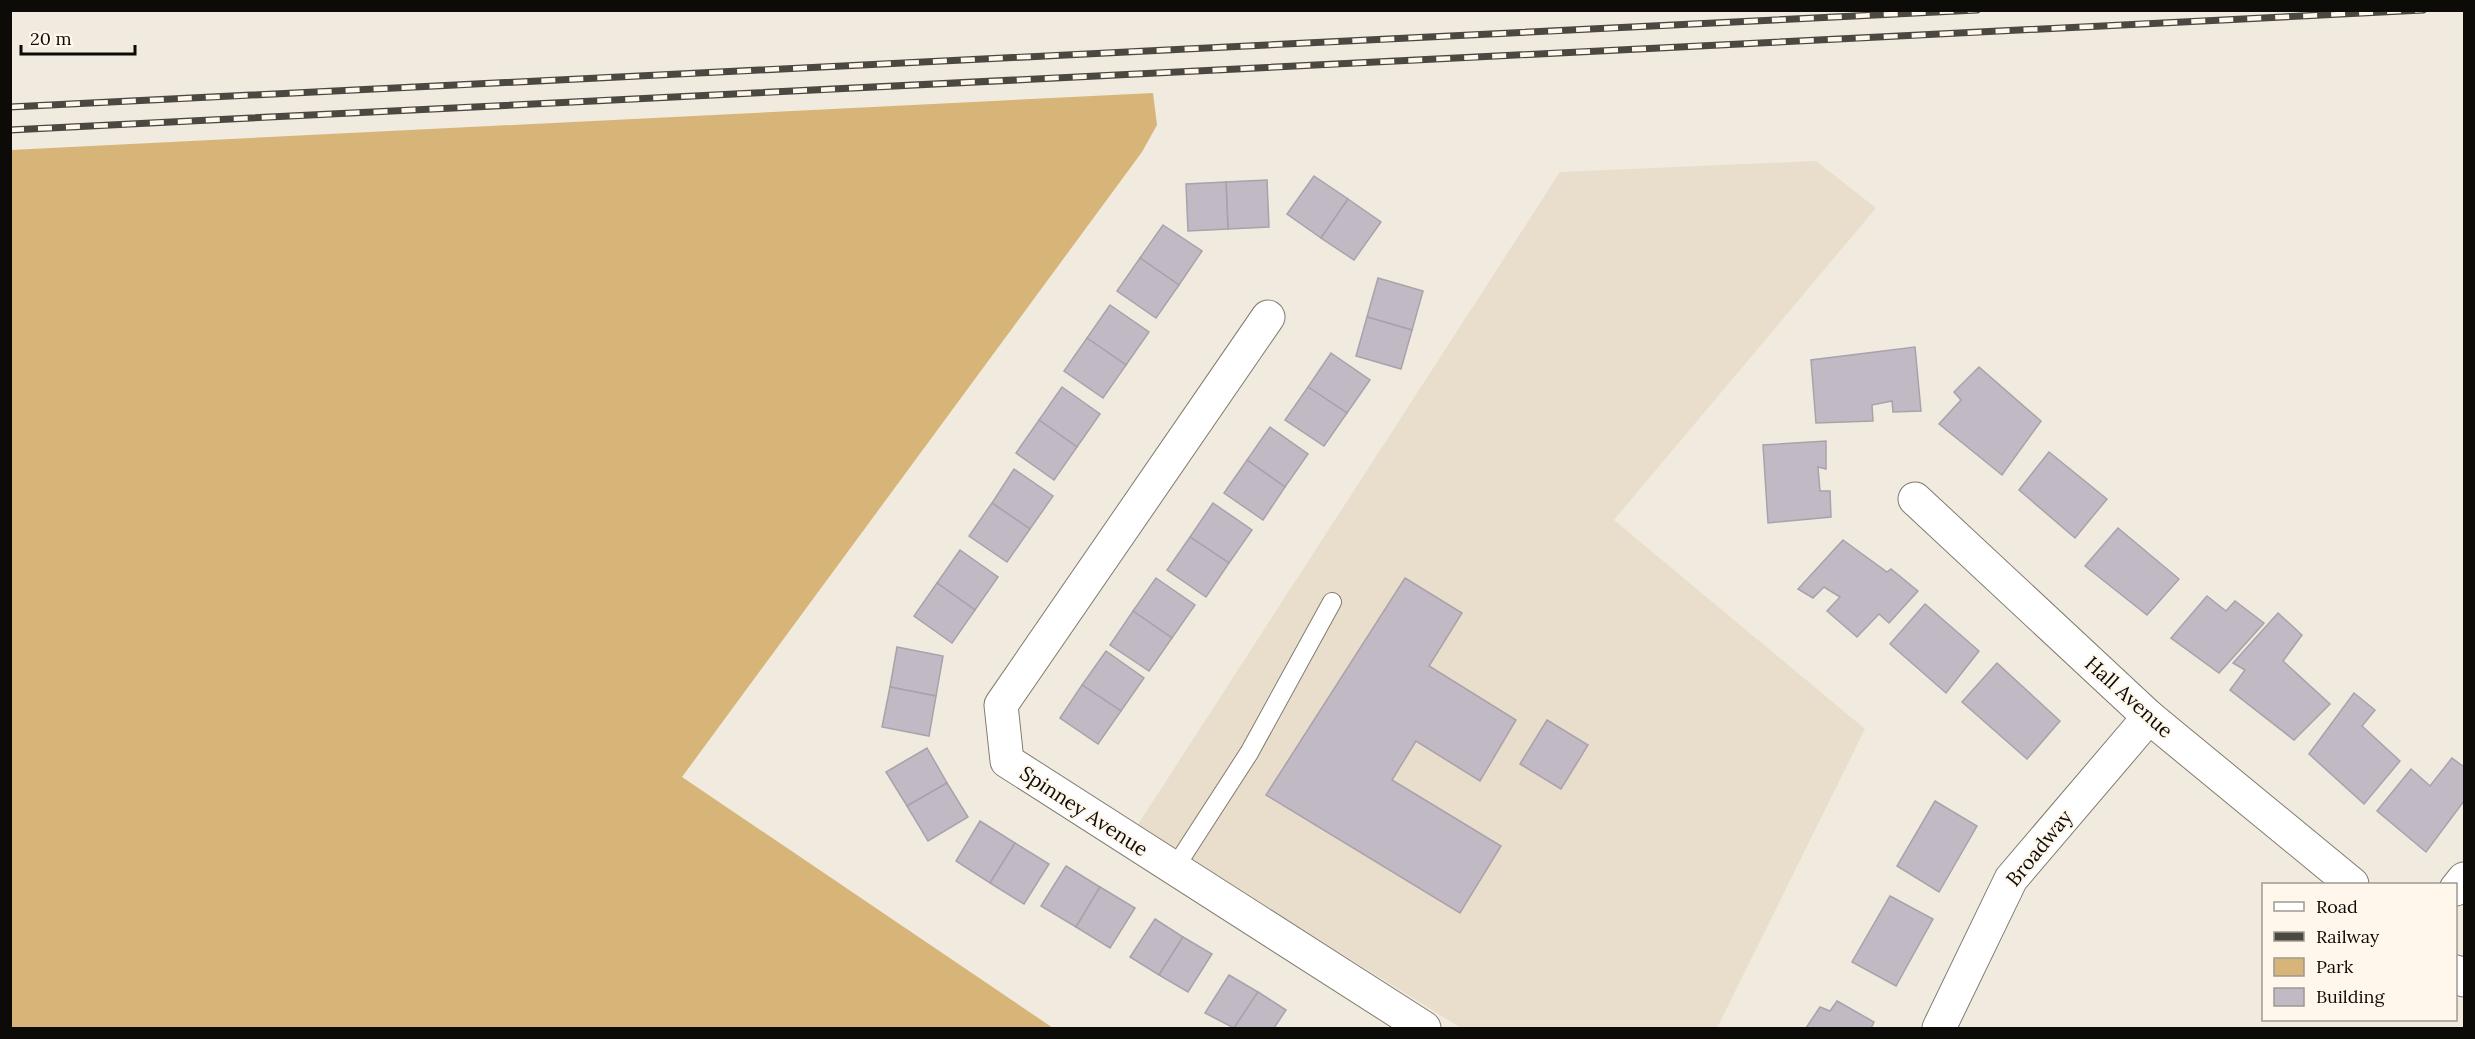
<svg xmlns="http://www.w3.org/2000/svg" width="2475" height="1039" font-family="Lora,serif">
<style>
.built{fill:#e9decb}
.green{fill:#d7b579}
.building{fill:#c1b9c4;stroke:#a9a1ab;stroke-width:1.5}
.lines{fill:none;stroke-linecap:round;stroke-linejoin:round}
.service-casing{stroke:#817b70;stroke-width:20}
.minor-casing{stroke:#817b70;stroke-width:35}
.service{stroke:#fff;stroke-width:18}
.minor{stroke:#fff;stroke-width:33}
.rail-casing{stroke:#4b4842;stroke-width:7}
.rail{stroke:#fff7eb;stroke-width:4.5;stroke-dasharray:14;stroke-linecap:butt}
.labels{text-anchor:middle;stroke-width:4.5;stroke-linejoin:round;paint-order:stroke}
.street-label{font-size:20px;fill:#0d0b07;stroke:#fff7eb}
</style>
<rect width="100%" height="100%" fill="#f1eade"/>
<path class="built" d="M1816,161L1876,208L1614,520L1865,729L1717,1028H1461L1137,826L1560,172Z"/>
<path class="green" d="M1153,93L1157,125L1142,152L682,777L1053,1028H11V150Z"/>
<g class="building">
<path d="M1314,176L1348,199L1321,238L1287,214Z"/>
<path d="M1267,180L1269,227L1228,229L1226,182Z"/>
<path d="M1226,182L1228,229L1188,231L1186,184Z"/>
<path d="M1348,199L1381,222L1354,260L1321,238Z"/>
<path d="M1163,225L1202,251L1179,285L1140,258Z"/>
<path d="M1140,258L1179,285L1156,318L1117,291Z"/>
<path d="M1378,278L1423,291L1412,330L1367,317Z"/>
<path d="M1110,305L1149,332L1126,365L1087,338Z"/>
<path d="M1367,317L1412,330L1401,369L1356,356Z"/>
<path d="M1087,338L1126,365L1103,398L1064,371Z"/>
<path d="M1915,347L1921,411L1893,412L1892,401L1872,405L1873,421L1816,423L1811,360Z"/>
<path d="M1331,353L1370,380L1347,413L1308,387Z"/>
<path d="M1979,367L2041,421L2002,475L1939,424L1961,400L1954,392Z"/>
<path d="M1062,387L1100,414L1077,447L1039,420Z"/>
<path d="M1308,387L1347,413L1324,446L1285,420Z"/>
<path d="M1039,420L1077,447L1054,480L1016,453Z"/>
<path d="M1270,427L1308,454L1285,487L1247,460Z"/>
<path d="M1826,441V469L1818,467L1820,491H1830L1831,517L1768,523L1763,445Z"/>
<path d="M2049,452L2107,499L2075,538L2019,490Z"/>
<path d="M1247,460L1285,487L1263,520L1224,493Z"/>
<path d="M1014,469L1053,496L1030,529L992,503Z"/>
<path d="M992,503L1030,529L1007,562L969,536Z"/>
<path d="M1213,503L1252,530L1229,563L1190,537Z"/>
<path d="M2118,528L2179,579L2147,615L2085,566Z"/>
<path d="M1190,537L1229,563L1206,597L1167,570Z"/>
<path d="M1843,540L1887,572L1891,569L1918,591L1889,623L1879,614L1857,637L1827,611L1840,597L1824,587L1813,598L1798,589Z"/>
<path d="M960,550L998,577L975,610L937,583Z"/>
<path d="M1156,578L1195,605L1172,638L1133,611Z"/>
<path d="M1405,578L1462,613L1429,666L1516,720L1480,781L1416,741L1392,780L1501,846L1460,913L1266,795Z"/>
<path d="M937,583L975,610L952,643L914,616Z"/>
<path d="M2207,596L2226,611L2235,601L2264,623L2219,673L2171,638Z"/>
<path d="M1925,604L1979,651L1946,693L1890,644Z"/>
<path d="M1133,611L1172,638L1149,671L1110,645Z"/>
<path d="M2278,613L2302,635L2283,661L2330,704L2294,740L2230,690L2245,670L2233,663Z"/>
<path d="M897,647L943,656L936,696L890,687Z"/>
<path d="M1106,651L1144,678L1121,711L1082,685Z"/>
<path d="M1997,663L2060,721L2027,759L1962,702Z"/>
<path d="M1082,685L1121,711L1098,744L1060,718Z"/>
<path d="M890,687L936,696L929,736L882,727Z"/>
<path d="M2354,693L2375,710L2362,726L2400,761L2364,804L2309,754Z"/>
<path d="M1547,720L1588,745L1561,789L1520,764Z"/>
<path d="M927,748L947,783L907,806L886,772Z"/>
<path d="M2452,758L2464,767V801L2426,852L2377,811L2411,769L2430,786Z"/>
<path d="M947,783L968,817L928,841L907,806Z"/>
<path d="M1935,801L1977,826L1939,892L1897,866Z"/>
<path d="M980,821L1015,843L990,883L956,861Z"/>
<path d="M1015,843L1049,864L1024,904L990,883Z"/>
<path d="M1066,866L1100,887L1076,927L1041,906Z"/>
<path d="M1100,887L1135,908L1110,948L1076,927Z"/>
<path d="M1890,896L1933,919L1896,986L1852,962Z"/>
<path d="M1155,919L1183,937L1159,975L1130,957Z"/>
<path d="M1183,937L1212,954L1188,992L1159,975Z"/>
<path d="M1229,975L1258,992L1234,1028L1205,1013Z"/>
<path d="M1258,992L1286,1010L1274,1028H1234Z"/>
<path d="M1837,1001L1874,1022L1871,1028H1806L1820,1007L1830,1011Z"/>
</g>
<g class="lines">
<defs>
<path id="service" d="M1174,869L1249,753L1332,602"/>
<g id="minor">
<path d="M1268,317L1001,705L1007,761L1424,1028"/>
<path d="M1915,499L2149,717L2352,884"/>
<path d="M2456,889L2464,879"/>
<path d="M2456,972L2464,980"/>
<path d="M1939,1028L2011,879L2149,717"/>
</g>
</defs>
<use href="#service" class="service-casing"/>
<use href="#minor" class="minor-casing"/>
<use href="#service" class="service"/>
<use href="#minor" class="minor"/>
<defs>
<g id="rail">
<path d="M10,107L1977,10"/>
<path d="M10,130L2423,10"/>
</g>
</defs>
<use href="#rail" class="rail-casing"/>
<use href="#rail" class="rail"/>
</g>
<g class="labels">
<g class="street-label">
<text transform="translate(2129 697) rotate(42)" y="7">Hall Avenue</text>
<text transform="translate(1084 811) rotate(33)" y="7">Spinney Avenue</text>
<text transform="translate(2039 848) rotate(-51)" y="7">Broadway</text>
</g>
</g>
<rect width="2475" height="1039" fill="none" stroke="#0d0b07" stroke-width="24"/>
<rect x="2262" y="883" width="195" height="138" fill="#fff7eb" stroke="#9e9990" stroke-width="1.5"/>
<rect x="2274" y="902" width="30" height="9" fill="#ffffff" stroke="#9e9990" stroke-width="1.5"/>
<text x="2316" y="913" font-size="18" fill="#0d0b07">Road</text>
<rect x="2274" y="932" width="30" height="9" fill="#4b4842" stroke="#9e9990" stroke-width="1.5"/>
<text x="2316" y="943" font-size="18" fill="#0d0b07">Railway</text>
<rect x="2274" y="958" width="30" height="18" fill="#d7b579" stroke="#9e9990" stroke-width="1.5"/>
<text x="2316" y="973" font-size="18" fill="#0d0b07">Park</text>
<rect x="2274" y="988" width="30" height="18" fill="#c1b9c4" stroke="#9e9990" stroke-width="1.5"/>
<text x="2316" y="1003" font-size="18" fill="#0d0b07">Building</text>
<path d="M21 45v9h114v-9" fill="none" stroke="#0d0b07" stroke-width="3"/>
<text x="30" y="45" font-size="18" fill="#0d0b07" stroke="#fff7eb" stroke-width="4.5" paint-order="stroke">20 m</text>
</svg>
